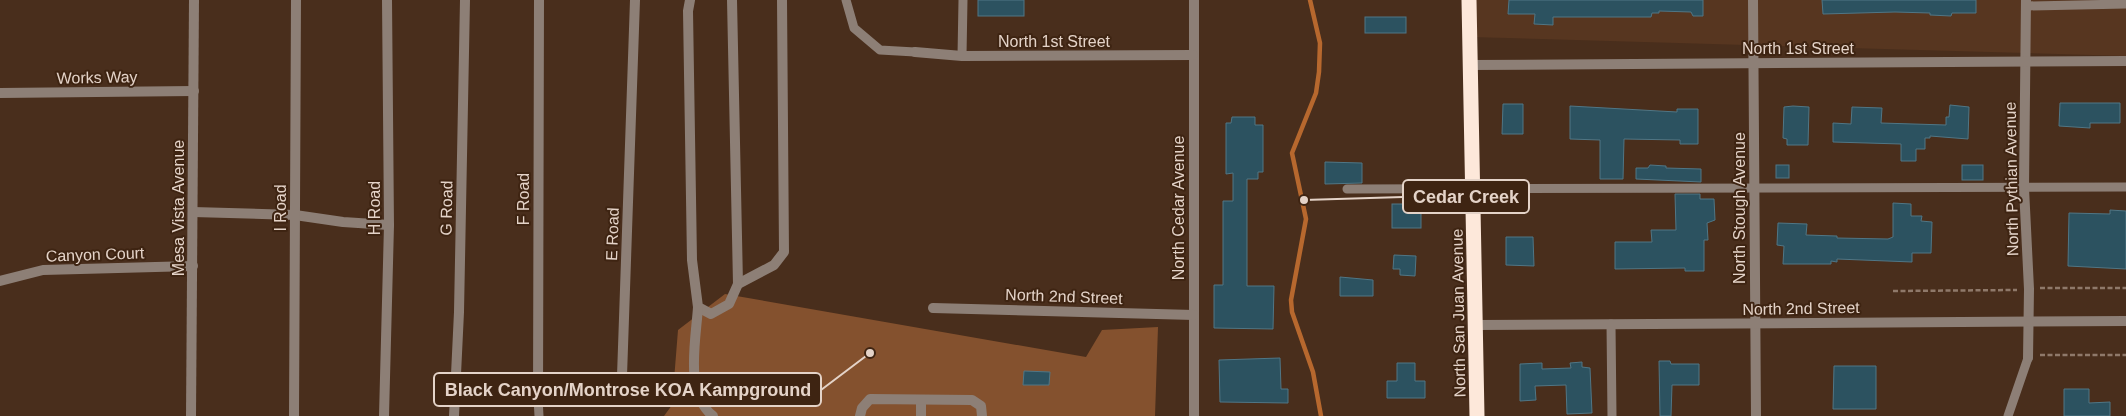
<svg xmlns="http://www.w3.org/2000/svg" width="2126" height="416" font-family="Helvetica,sans-serif">
<style>
.built{fill:#573620}
.green{fill:#84512e}
.lines{fill:none;stroke-linecap:round;stroke-linejoin:round}
.stream{stroke:#b7682e;stroke-width:4.5}
.building{fill:#2c5260;stroke:#507685}
.path{stroke:#8f796a;stroke-width:2.5;stroke-dasharray:5 2.5;stroke-linecap:butt}
.lane{stroke:#8d7f76;stroke-width:9}
.street{stroke:#8d7f76;stroke-width:10}
.highway{stroke:#fde8da;stroke-width:15}
.labels{text-anchor:middle;stroke-width:4;stroke-linejoin:round;paint-order:stroke}
.street-label{font-size:16px;fill:#e4d3c8;stroke:#3e2412}
.leader{fill:none;stroke:#e4d3c8;stroke-width:2}
.callout-dot{fill:#e4d3c8;stroke:#3e2412;stroke-width:2}
.callout{fill:#3e2412;stroke:#e4d3c8;stroke-width:2}
.callout-label{font-size:18px;text-anchor:middle;font-weight:bold;fill:#e4d3c8}
</style>
<rect width="100%" height="100%" fill="#492e1c"/>
<path class="built" d="M1471,0H2126V56L1470,37Z"/>
<path class="green" d="M725,294L1086,357L1102,330L1158,327L1155,416H664L672,405L678,330Z"/>
<g class="lines">
<path class="stream" d="M1310,0L1320,43L1319,72L1316,93L1292,153L1306,219L1291,300L1292,312L1313,372L1321,416"/>
</g>
<g class="building">
<rect x="978" y="0" width="46" height="16"/>
<path d="M1509,0H1703V16H1693L1691,12L1659,11V13H1652L1651,17H1553V25L1534,24L1535,14H1508Z"/>
<path d="M1822,0H1976V13H1952L1951,16L1930,15V13L1895,12L1823,14Z"/>
<rect x="1365" y="17" width="41" height="16"/>
<path d="M2060,103H2120V123H2090V128L2059,126Z"/>
<path d="M1503,104H1523V134H1502Z"/>
<path d="M1950,105L1969,107L1968,139L1930,136V138H1925V149H1916V161H1901V144L1833,142V123L1851,124L1852,107L1882,108L1881,123L1946,125V117H1949Z"/>
<path d="M1570,106L1677,112V109H1698V144H1680V140L1624,139L1623,179H1600V140L1570,139Z"/>
<path d="M1793,106L1809,107L1808,145H1787V139L1783,138L1784,107Z"/>
<path d="M1232,117H1255V125H1263V172H1258V179H1247V286H1274L1273,329L1214,328V285H1223V201H1233V173L1226,174V123H1231Z"/>
<path d="M1325,162L1362,163V183L1325,184Z"/>
<path d="M1650,165L1666,166V168L1701,169V182L1636,179V168H1648Z"/>
<rect x="1776" y="165" width="13" height="13"/>
<rect x="1962" y="165" width="21" height="15"/>
<path d="M1675,194H1700V199H1714L1715,220L1707,223L1708,240H1704V271H1685V268L1615,269V242H1652L1651,230H1676Z"/>
<path d="M1893,203L1911,204V216H1922L1921,221L1932,222L1931,253H1912V262L1837,259V262L1831,261V264H1783L1784,246L1777,245L1778,223L1807,224L1806,235L1837,236V238L1888,239L1893,237Z"/>
<rect x="1392" y="204" width="29" height="24"/>
<path d="M2110,210L2126,211V269L2068,266L2069,213L2110,214Z"/>
<path d="M1506,237H1533L1534,266L1506,265Z"/>
<path d="M1394,255L1416,256L1415,276L1400,275V269H1393Z"/>
<path d="M1340,277L1373,280V296H1340Z"/>
<path d="M1280,358L1281,389H1288V403L1220,402L1219,360Z"/>
<path d="M1659,361H1670L1671,364H1699V385H1672L1671,416H1660Z"/>
<path d="M1582,362V367L1590,368L1592,413L1567,414L1566,385L1535,386L1536,400L1520,401V364L1542,363V369L1571,368L1570,363Z"/>
<path d="M1397,363H1415V381H1425V398H1387V381H1397Z"/>
<path d="M1834,366H1876V409H1833Z"/>
<path d="M1024,371L1050,372L1049,385H1023Z"/>
<path d="M2064,389H2089V403L2110,402V416H2064Z"/>
</g>
<g class="lines">
<g class="path">
<path d="M2040,288H2126"/>
<path d="M1893,291L2017,290"/>
<path d="M2040,355H2126"/>
</g>
<g class="lane">
<path d="M846,0L854,28L880,50L915,52"/>
<path d="M2026,6L2126,4"/>
<path d="M962,56L963,0"/>
<path d="M1347,189L2126,187"/>
<path d="M1611,324L1612,416"/>
<path d="M538,398L539,416"/>
<path d="M2008,416L2028,358"/>
</g>
<g class="street">
<path d="M539,0L538,398L568,401L612,390L622,376L635,0"/>
<path d="M690,0L688,11L692,260L698,307L711,314L729,304L738,284L774,265L784,252L782,0"/>
<path d="M732,0L738,284"/>
<path d="M1194,0V416"/>
<path d="M1753,0L1756,416"/>
<path d="M2026,0L2024,188L2029,289L2028,358"/>
<path d="M915,52L962,56L1193,55"/>
<path d="M1470,65L2126,61"/>
<path d="M0,93L194,91"/>
<path d="M193,212L295,215L343,222L389,225"/>
<path d="M0,281L43,270L193,266"/>
<path d="M698,307C696,340 684,393 713,416"/>
<path d="M933,308L1194,315"/>
<path d="M1477,325L2126,321"/>
<path d="M921,401V416"/>
<path d="M191,416L194,0"/>
<path d="M294,416L296,0"/>
<path d="M384,416L389,225L387,0"/>
<path d="M454,416L459,312L465,0"/>
<path d="M860,416L862,408L870,399L972,400L981,406L982,416"/>
</g>
<path class="highway" d="M1469,0L1477,416"/>
</g>
<g class="labels">
<g class="street-label">
<text x="1054" y="47">North 1st Street</text>
<text x="1798" y="54">North 1st Street</text>
<text transform="translate(97 77) rotate(-1)" y="6">Works Way</text>
<text transform="translate(2011 179) rotate(-91)" y="6">North Pythian Avenue</text>
<text transform="translate(523 199) rotate(-90)" y="6">F Road</text>
<text transform="translate(178 208) rotate(-90)" y="6">Mesa Vista Avenue</text>
<text transform="translate(280 208) rotate(-90)" y="6">I Road</text>
<text transform="translate(374 208) rotate(-90)" y="6">H Road</text>
<text transform="translate(446 208) rotate(-89)" y="6">G Road</text>
<text transform="translate(1178 208) rotate(-90)" y="6">North Cedar Avenue</text>
<text transform="translate(1739 208) rotate(-90)" y="6">North Stough Avenue</text>
<text transform="translate(612 234) rotate(-88)" y="6">E Road</text>
<text transform="translate(95 254) rotate(-2)" y="6">Canyon Court</text>
<text transform="translate(1064 296) rotate(2)" y="6">North 2nd Street</text>
<text transform="translate(1801 308) rotate(-1)" y="6">North 2nd Street</text>
<text transform="translate(1458 313) rotate(-91)" y="6">North San Juan Avenue</text>
</g>
</g>
<path class="leader" d="M1304 200L1403 197M870 353L821 390"/>
<g class="callout-dot">
<circle cx="1304" cy="200" r="5"/>
<circle cx="870" cy="353" r="5"/>
</g>
<g class="callout">
<rect x="1403" y="180" width="126" height="33" rx="5"/>
<rect x="434" y="373" width="387" height="33" rx="5"/>
</g>
<g class="callout-label">
<text x="1466" y="203">Cedar Creek</text>
<text x="628" y="396">Black Canyon/Montrose KOA Kampground</text>
</g>
</svg>
